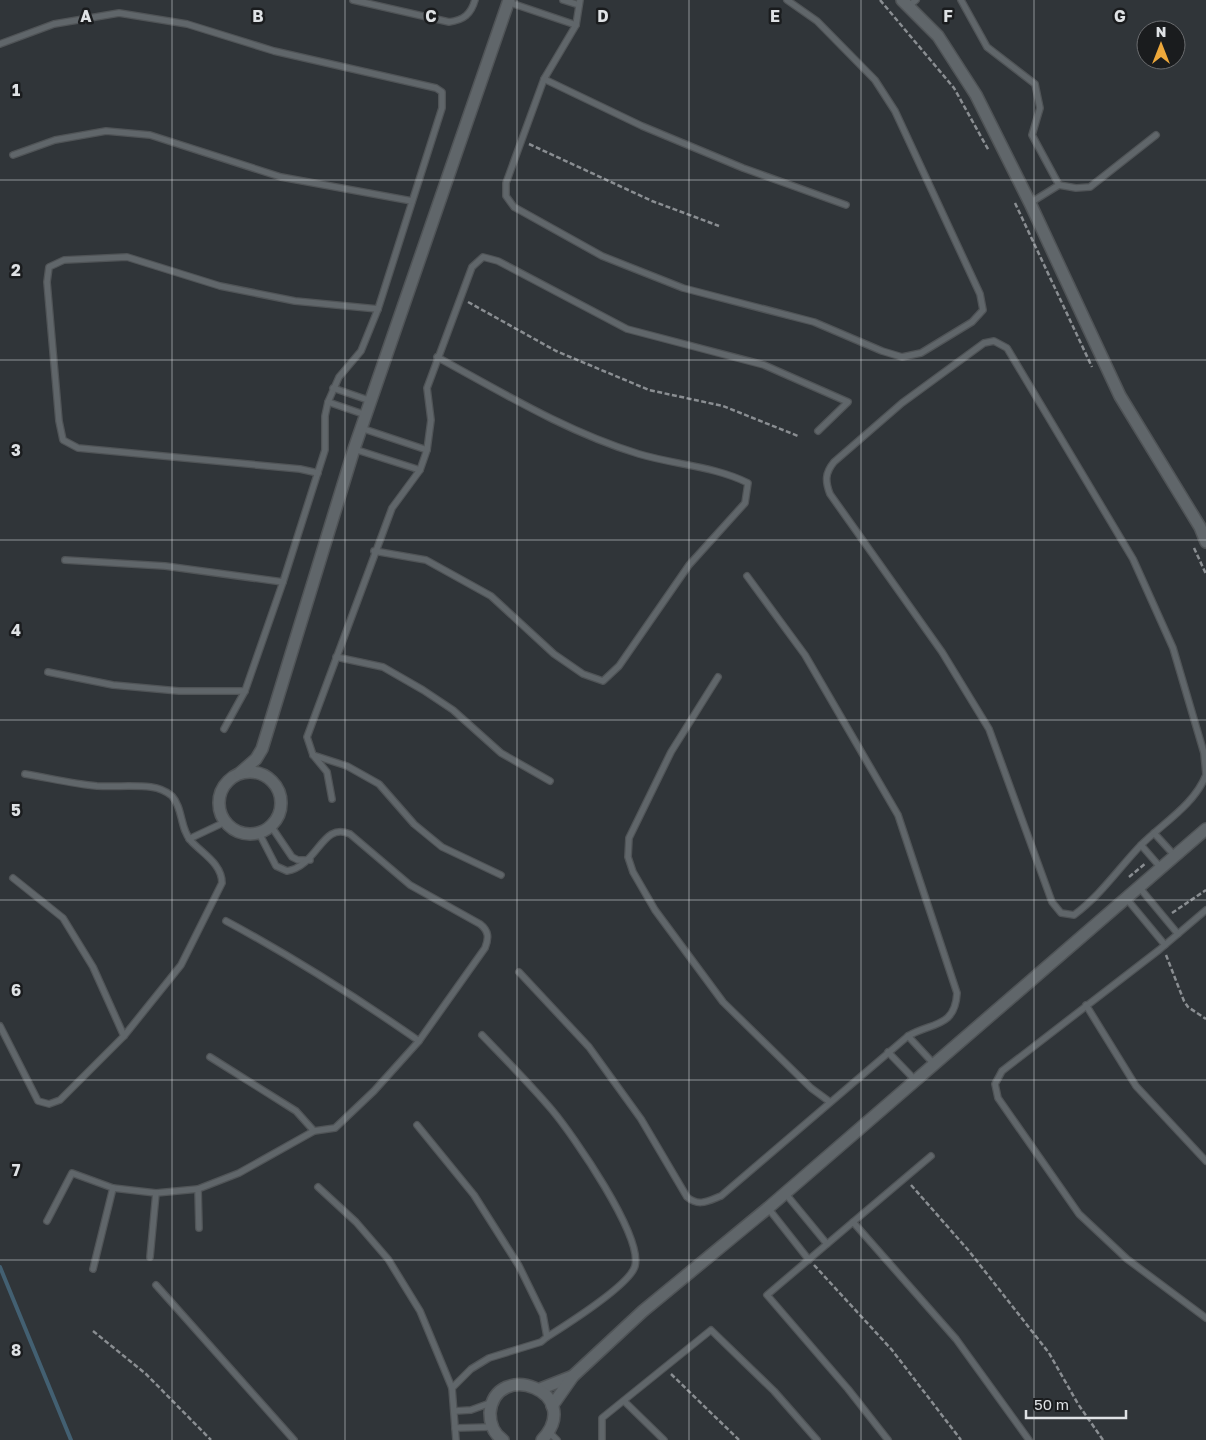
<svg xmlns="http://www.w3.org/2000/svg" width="1206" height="1440" font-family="'Golos Text',sans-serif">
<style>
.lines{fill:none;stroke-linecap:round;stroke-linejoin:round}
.stream{stroke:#436072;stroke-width:4}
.service-casing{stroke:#505457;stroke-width:8}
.minor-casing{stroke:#505457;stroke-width:14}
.path{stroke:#8a8e92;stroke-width:2.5;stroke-dasharray:5 2.5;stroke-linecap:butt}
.service{stroke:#60666a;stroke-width:5.5}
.minor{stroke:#60666a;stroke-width:11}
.grid{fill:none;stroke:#dfe2e5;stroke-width:1;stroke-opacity:0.55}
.grid-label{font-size:16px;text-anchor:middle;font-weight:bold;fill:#dfe2e5;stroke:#1a1c1e;stroke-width:5;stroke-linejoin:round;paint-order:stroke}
</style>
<rect width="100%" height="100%" fill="#303539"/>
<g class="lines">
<path class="stream" d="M0,1267L71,1440"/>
<defs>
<g id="service">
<path d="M353,0L449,22C464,20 471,14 475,0"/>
<path d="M563,0L579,5"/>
<path d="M580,0L576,25L544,79L506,183V196L514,207L602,256L683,288L814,322L882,351L902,357L921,353L972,322L983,310L980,294L895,111L875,80L817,21L787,0"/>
<path d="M961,0L987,47L1035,84L1040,108L1032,135L1059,185L1030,203"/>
<path d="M508,2L576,25"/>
<path d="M909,6L916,0"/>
<path d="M0,44L54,24L119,13L187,24L274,51L436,88L442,92V108L378,309L361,351L339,377L328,402L325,416V450L283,582L245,691L224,729"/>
<path d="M544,79L642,126L743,168L846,205"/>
<path d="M13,155L55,140L106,131L150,135L281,177L412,201"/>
<path d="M1059,185L1076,188L1090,187L1156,135"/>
<path d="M333,388L371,401"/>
<path d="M328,402L366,415"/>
<path d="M361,428L427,450"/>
<path d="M354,449L420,470"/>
<path d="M318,473L300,469L78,448L63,440L59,421L47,282L49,267L64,260L127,257L220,286L295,301L378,309"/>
<path d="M374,551L426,560L491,596L554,654L583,674L603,681L619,666L689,565L745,503L748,483C714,466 676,465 639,454C567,432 503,393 437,357"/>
<path d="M65,560L165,566L283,582"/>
<path d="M336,657L383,667L423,690L453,710L501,753L550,781"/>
<path d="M48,672L113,685L179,691H245"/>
<path d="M718,677L671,752L629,838L628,857L633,872L655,910L723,1002L811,1088L830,1102"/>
<path d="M313,755L347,766L379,784L414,824L442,847L501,875"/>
<path d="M1206,774L1204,753L1173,648L1133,559L1007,348L994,341L984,343L902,403L834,462C825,473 825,481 830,494L942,652L989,729L1052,902L1061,913L1074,915C1101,895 1118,869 1141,845C1163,823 1194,805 1206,775"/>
<path d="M332,799L327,772L313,755L307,737L392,508L420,470L427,450L431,420L427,388L472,267L483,257L498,261L627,329L764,365L848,402L818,431"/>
<path d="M271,826L292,857L298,860H310"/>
<path d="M1154,833L1175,856"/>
<path d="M189,839L225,822"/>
<path d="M1141,845L1161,868"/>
<path d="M13,878L63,918L93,967L124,1036"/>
<path d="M1139,887L1178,934"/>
<path d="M1126,898L1165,945"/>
<path d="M1206,910L1159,950L1002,1071L995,1084L998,1098L1079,1214L1127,1259L1206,1318"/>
<path d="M226,921C293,957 356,997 419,1041"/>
<path d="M519,972L589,1047L641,1119L687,1197C699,1207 708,1201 721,1196L908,1036C932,1022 955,1028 957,993L898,815L805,655L747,576"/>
<path d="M1086,1005L1136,1086L1206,1161"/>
<path d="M0,1026L38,1101L49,1104L60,1100L124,1036L181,965L222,883C222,864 203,854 191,841C180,829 183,808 172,796C166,791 159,788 151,787C133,785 115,787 97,786C73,784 49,778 25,774"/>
<path d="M482,1035C506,1060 530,1084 552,1110C573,1135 643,1236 635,1266C630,1285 566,1325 547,1337"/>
<path d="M908,1036L934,1064"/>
<path d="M888,1052L915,1080"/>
<path d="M210,1057L296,1111L314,1131"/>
<path d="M417,1125L474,1195L519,1266L543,1315L547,1337L541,1342L489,1358L471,1369L452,1388"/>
<path d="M318,1187L356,1222L388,1259L420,1311L452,1388L456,1440"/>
<path d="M198,1189L199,1228"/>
<path d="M785,1193L827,1244"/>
<path d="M768,1208L809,1260"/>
<path d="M47,1221L72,1173L113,1188L156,1193L198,1189L239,1173L314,1131L335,1128L374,1091L419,1041L485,948C489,938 489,931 480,924L410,885L350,834C322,821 318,866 287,871L276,866L259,833"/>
<path d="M853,1222L931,1156"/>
<path d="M150,1257L156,1193"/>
<path d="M93,1269L113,1188"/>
<path d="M156,1285L294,1440"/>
<path d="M624,1401L664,1440"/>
<path d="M455,1411L471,1410L493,1402"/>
<path d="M455,1428L492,1427"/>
<path d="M549,1432L557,1440"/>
<path d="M602,1440V1418L711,1330L774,1391L817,1440"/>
<path d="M888,1440L848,1389L767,1295L853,1222L956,1339L1029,1440"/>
</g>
<g id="minor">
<path d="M902,0L938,36L976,95L1030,203L1120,396L1200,527L1206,542"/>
<circle cx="250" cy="803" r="31"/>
<path d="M240,773L256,759L262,749L354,449L509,0"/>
<path d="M540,1389L573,1376"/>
<path d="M552,1406L573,1376L643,1311L768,1208L1206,829"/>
<path d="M503,1440C494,1434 490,1424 490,1413C495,1358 586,1392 542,1440"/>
</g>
</defs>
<use href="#service" class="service-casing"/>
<use href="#minor" class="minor-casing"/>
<g class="path">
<path d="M880,0L954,88L989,151"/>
<path d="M529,144L652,201L719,226"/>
<path d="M1015,203L1092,367"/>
<path d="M468,302L556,351L649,390L723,406L798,436"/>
<path d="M1194,548L1206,574"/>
<path d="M1129,877L1146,863"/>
<path d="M1172,913L1206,890"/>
<path d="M1166,955L1184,1001L1188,1007L1206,1019"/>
<path d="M911,1185L969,1251L1049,1353L1078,1404L1103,1440"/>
<path d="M814,1265L892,1350L961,1440"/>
<path d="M93,1331L146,1374L211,1440"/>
<path d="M671,1374L739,1440"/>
</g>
<use href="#service" class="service"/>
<use href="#minor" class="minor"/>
</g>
<path class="grid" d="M172,0V1440M345,0V1440M517,0V1440M689,0V1440M861,0V1440M1034,0V1440M0,180H1206M0,360H1206M0,540H1206M0,720H1206M0,900H1206M0,1080H1206M0,1260H1206"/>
<g class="grid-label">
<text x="86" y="22">A</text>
<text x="258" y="22">B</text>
<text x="431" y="22">C</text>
<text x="603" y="22">D</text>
<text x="775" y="22">E</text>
<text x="948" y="22">F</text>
<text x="1120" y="22">G</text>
<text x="16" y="96">1</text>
<text x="16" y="276">2</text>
<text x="16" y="456">3</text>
<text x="16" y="636">4</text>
<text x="16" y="816">5</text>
<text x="16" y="996">6</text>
<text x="16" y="1176">7</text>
<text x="16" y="1356">8</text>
</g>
<g transform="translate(1161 45)"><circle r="24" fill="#1a1c1e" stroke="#696b6e"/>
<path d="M0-4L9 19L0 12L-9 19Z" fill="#eda83b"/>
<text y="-8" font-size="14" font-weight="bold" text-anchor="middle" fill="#dfe2e5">N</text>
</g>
<path d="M1026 1410v8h100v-8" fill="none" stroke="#dfe2e5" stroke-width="2.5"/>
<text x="1034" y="1410" font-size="15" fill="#dfe2e5" stroke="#1a1c1e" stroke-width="4" paint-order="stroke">50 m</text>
</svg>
